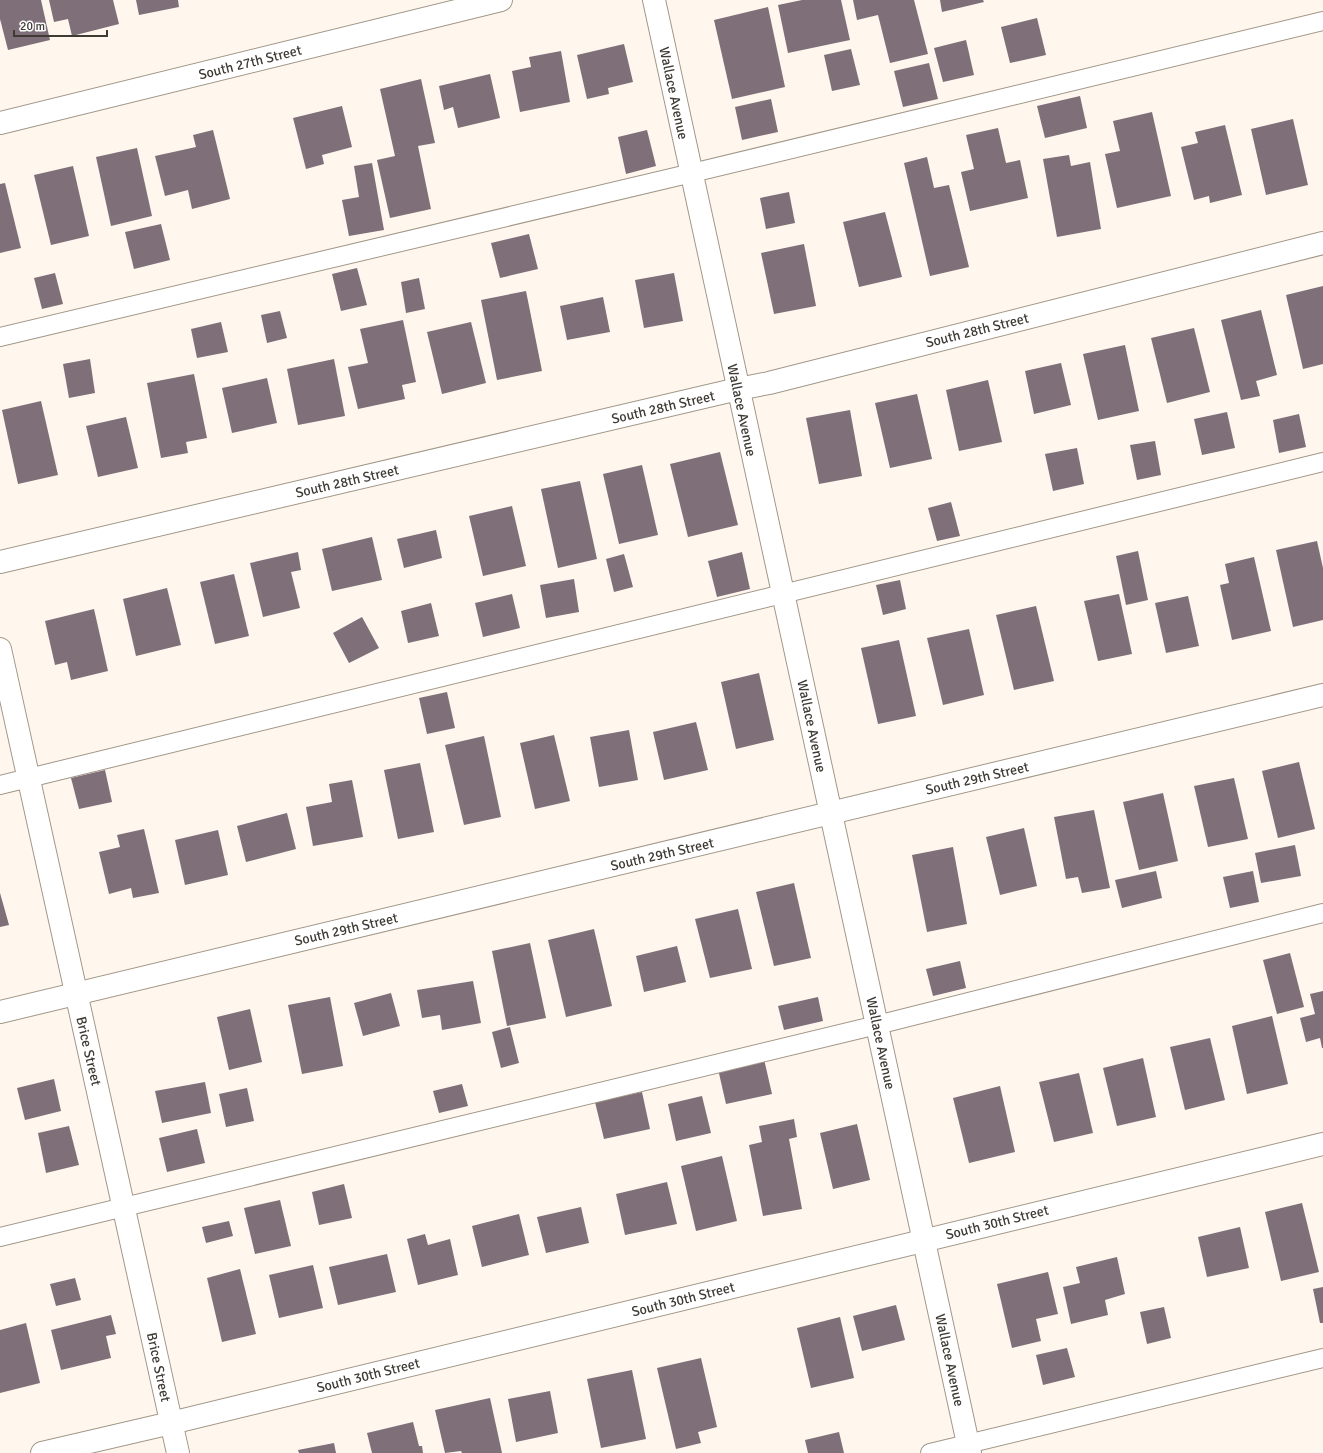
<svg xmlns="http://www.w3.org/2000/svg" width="1323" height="1453" font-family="Signika,sans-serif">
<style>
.building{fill:#7e6f79}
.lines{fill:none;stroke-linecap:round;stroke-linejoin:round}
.lane-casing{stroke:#a29789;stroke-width:20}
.street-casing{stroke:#a29789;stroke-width:24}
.lane{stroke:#fff;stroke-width:18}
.street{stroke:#fff;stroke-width:22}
.labels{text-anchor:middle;stroke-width:4;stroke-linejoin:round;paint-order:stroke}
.street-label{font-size:14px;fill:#3e3a34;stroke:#fff}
</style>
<rect width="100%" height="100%" fill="#fff7ee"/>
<g class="building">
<path d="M0,0H41L50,40L8,50L0,19Z"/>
<path d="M49,0H113L119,24L72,36L68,19L54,22Z"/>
<path d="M136,0H178L179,7L139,15Z"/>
<path d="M802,0H841L850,40L788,53L778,5Z"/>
<path d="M853,0H914L928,54L890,63L878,15L857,20Z"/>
<path d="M940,0H983L984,2L942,12Z"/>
<path d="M768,7L785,87L732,99L714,20Z"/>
<path d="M1037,18L1046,55L1010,63L1001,27Z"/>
<path d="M966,40L974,75L943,82L934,48Z"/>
<path d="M624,44L633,82L608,88L609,94L587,99L577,55Z"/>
<path d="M851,49L860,85L832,91L824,55Z"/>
<path d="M561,51L570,102L520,112L512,71L531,67L529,57Z"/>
<path d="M929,63L938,99L903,107L894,71Z"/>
<path d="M490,74L500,118L458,128L453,107L444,110L439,86Z"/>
<path d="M421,79L435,143L418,146L431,209L390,218L377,160L395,156L380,89Z"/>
<path d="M1080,96L1087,128L1045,138L1037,106Z"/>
<path d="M771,99L778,132L742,140L735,107Z"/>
<path d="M342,106L352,147L322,155L324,164L306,169L293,118Z"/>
<path d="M1152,112L1171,196L1117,208L1105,154L1120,151L1113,121Z"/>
<path d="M1293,119L1308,185L1266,195L1251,129Z"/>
<path d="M1225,125L1242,195L1210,203L1209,196L1194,200L1181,147L1198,143L1195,132Z"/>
<path d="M998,128L1006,163L1020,160L1028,198L970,211L961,172L974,169L966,135Z"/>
<path d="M213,130L230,199L192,209L188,190L165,196L155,156L196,147L193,135Z"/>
<path d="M647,130L656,166L626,174L618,137Z"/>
<path d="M137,148L152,216L111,226L96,157Z"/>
<path d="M1069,155L1071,166L1090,162L1101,229L1057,237L1043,159Z"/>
<path d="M927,157L934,188L949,185L969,267L930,276L904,163Z"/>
<path d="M372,163L384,230L349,236L342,200L359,197L354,166Z"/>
<path d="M73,166L89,236L51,245L34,175Z"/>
<path d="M5,183L21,248L0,253V184Z"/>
<path d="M789,192L795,223L766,229L760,198Z"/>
<path d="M885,212L902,277L859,287L843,222Z"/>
<path d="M161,224L170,260L134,269L125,232Z"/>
<path d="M529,234L538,269L500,278L491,243Z"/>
<path d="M804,244L816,306L774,314L761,253Z"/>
<path d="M357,268L367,305L341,311L332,274Z"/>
<path d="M55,273L63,304L42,309L34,278Z"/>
<path d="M674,273L683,321L644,328L635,280Z"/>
<path d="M419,278L425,309L406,313L401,282Z"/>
<path d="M1323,286V364L1303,369L1286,295Z"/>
<path d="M526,291L542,371L497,380L481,300Z"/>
<path d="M603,297L610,332L567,340L560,306Z"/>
<path d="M1261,310L1277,375L1256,381L1260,396L1241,400L1221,320Z"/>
<path d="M280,311L287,338L267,343L261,315Z"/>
<path d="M403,320L416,382L402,385L405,399L358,409L348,367L368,363L360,329Z"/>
<path d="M221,322L228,352L197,358L191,329Z"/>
<path d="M471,322L486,383L442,394L427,332Z"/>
<path d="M1194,328L1210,392L1167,403L1151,338Z"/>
<path d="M1125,345L1139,411L1098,420L1083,354Z"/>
<path d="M90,359L95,393L69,398L63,364Z"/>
<path d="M334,359L345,416L298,425L287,369Z"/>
<path d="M1061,363L1071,405L1034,414L1025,371Z"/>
<path d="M194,374L207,438L186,442L188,453L161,458L147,383Z"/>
<path d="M267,378L277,423L232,433L222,388Z"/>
<path d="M988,380L1002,442L959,451L946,390Z"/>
<path d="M917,394L932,459L890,468L875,403Z"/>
<path d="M41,401L58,475L18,484L2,410Z"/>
<path d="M850,410L862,476L819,484L806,418Z"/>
<path d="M1227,412L1235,448L1202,455L1194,419Z"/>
<path d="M1299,414L1306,447L1279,453L1273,420Z"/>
<path d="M126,417L138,468L98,477L86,426Z"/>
<path d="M1155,441L1161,475L1137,480L1130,445Z"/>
<path d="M1077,448L1084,484L1053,491L1045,454Z"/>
<path d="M720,452L738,525L688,537L670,464Z"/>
<path d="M642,465L658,535L619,544L603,474Z"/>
<path d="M580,481L597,559L558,568L541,489Z"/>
<path d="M951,502L960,536L937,541L928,508Z"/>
<path d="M512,506L526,566L483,576L469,516Z"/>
<path d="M436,530L442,558L404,568L397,539Z"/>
<path d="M372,537L382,580L332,591L322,549Z"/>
<path d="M1317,541L1323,568V620L1293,627L1276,550Z"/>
<path d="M1138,551L1148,600L1126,605L1116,556Z"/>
<path d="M298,552L301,570L291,572L300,608L263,617L250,563Z"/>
<path d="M742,552L750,589L717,597L708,561Z"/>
<path d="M624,554L633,587L614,592L606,559Z"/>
<path d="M1254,557L1271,631L1232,640L1220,585L1229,583L1225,564Z"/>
<path d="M234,574L249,636L215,644L200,582Z"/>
<path d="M574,579L579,612L546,618L540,585Z"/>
<path d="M900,580L906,609L883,615L876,585Z"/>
<path d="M167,588L181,645L136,656L123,599Z"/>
<path d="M512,594L520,628L483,637L475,603Z"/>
<path d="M1119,594L1132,654L1098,661L1084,601Z"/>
<path d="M1188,596L1199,646L1166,653L1155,603Z"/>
<path d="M431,603L439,636L408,643L401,611Z"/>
<path d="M1036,606L1054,681L1014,690L996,615Z"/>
<path d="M94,609L108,671L71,680L67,662L55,665L45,621Z"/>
<path d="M362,617L379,648L349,663L333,633Z"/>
<path d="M969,629L984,695L943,705L927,638Z"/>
<path d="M899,640L916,716L878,724L861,648Z"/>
<path d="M759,673L774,740L736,749L721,682Z"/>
<path d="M447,692L455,728L427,734L419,698Z"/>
<path d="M696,722L708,770L664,780L653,732Z"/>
<path d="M629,730L638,780L599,787L590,737Z"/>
<path d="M554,735L570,801L535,809L520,743Z"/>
<path d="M484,736L501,817L464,825L445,745Z"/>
<path d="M1299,762L1315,829L1278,838L1262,771Z"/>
<path d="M420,763L434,832L398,839L384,770Z"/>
<path d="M105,770L112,802L79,809L71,778Z"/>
<path d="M1234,778L1248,839L1208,847L1194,786Z"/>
<path d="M352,780L363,837L313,846L306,807L332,802L329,784Z"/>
<path d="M1163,793L1178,861L1139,870L1123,802Z"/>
<path d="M1094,810L1110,888L1082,893L1078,877L1066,879L1054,817Z"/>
<path d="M287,813L296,849L246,862L237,826Z"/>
<path d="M1024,828L1037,886L1000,895L986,837Z"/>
<path d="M144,829L159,893L133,898L131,888L109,894L99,852L120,847L117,835Z"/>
<path d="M218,830L228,875L185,885L175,840Z"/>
<path d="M1295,845L1301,876L1261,883L1255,853Z"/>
<path d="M953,847L967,924L927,932L912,855Z"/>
<path d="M1156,871L1162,898L1122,908L1115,880Z"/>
<path d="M1253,871L1259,902L1230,908L1223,877Z"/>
<path d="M794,883L811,958L774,966L756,892Z"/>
<path d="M0,893L9,925L0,927Z"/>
<path d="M738,909L752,969L710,978L695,919Z"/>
<path d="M594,929L612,1006L566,1017L548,940Z"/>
<path d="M530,943L546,1018L507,1026L492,951Z"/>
<path d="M677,946L686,982L644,992L636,956Z"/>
<path d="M1290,953L1304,1007L1277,1014L1263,960Z"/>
<path d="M960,961L966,988L933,996L926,969Z"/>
<path d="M473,981L481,1023L442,1030L440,1015L422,1018L417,990Z"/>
<path d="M1323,991V1048H1322L1320,1038L1306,1042L1300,1018L1315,1014L1310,994Z"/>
<path d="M391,993L400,1026L363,1036L354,1003Z"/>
<path d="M330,997L343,1066L302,1074L288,1005Z"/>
<path d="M818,997L823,1021L784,1030L778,1006Z"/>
<path d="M250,1009L262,1062L229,1070L217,1017Z"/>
<path d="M1272,1016L1288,1084L1247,1094L1232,1026Z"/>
<path d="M510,1027L519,1063L501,1068L492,1032Z"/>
<path d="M1210,1038L1225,1100L1185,1110L1170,1047Z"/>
<path d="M1143,1058L1156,1117L1117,1126L1103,1068Z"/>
<path d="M764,1059L772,1094L726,1104L718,1069Z"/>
<path d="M1079,1073L1093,1133L1054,1142L1039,1082Z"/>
<path d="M54,1079L61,1111L25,1120L17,1088Z"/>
<path d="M205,1082L211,1113L162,1123L155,1091Z"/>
<path d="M462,1084L468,1106L439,1113L433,1091Z"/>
<path d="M1000,1086L1015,1152L969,1163L953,1098Z"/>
<path d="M247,1088L254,1121L226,1127L219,1094Z"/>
<path d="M642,1092L650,1129L604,1139L595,1102Z"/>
<path d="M702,1096L711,1133L676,1141L668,1104Z"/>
<path d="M794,1119L797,1137L789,1139L802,1209L763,1216L749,1145L762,1142L759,1126Z"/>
<path d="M857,1124L870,1180L833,1189L820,1133Z"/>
<path d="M69,1126L79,1165L46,1173L38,1133Z"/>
<path d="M197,1129L205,1163L167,1172L159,1138Z"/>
<path d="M722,1156L737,1221L696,1231L681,1166Z"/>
<path d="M667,1182L677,1224L625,1235L616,1194Z"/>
<path d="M344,1184L352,1218L319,1225L312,1192Z"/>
<path d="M280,1200L291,1246L255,1254L244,1208Z"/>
<path d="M1302,1203L1319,1272L1281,1281L1265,1212Z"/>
<path d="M581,1207L589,1243L546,1253L537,1217Z"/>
<path d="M519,1214L529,1255L482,1267L472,1226Z"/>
<path d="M229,1221L233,1236L206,1243L202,1227Z"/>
<path d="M1240,1227L1249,1268L1207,1277L1198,1237Z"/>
<path d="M425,1234L428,1245L450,1239L458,1275L418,1285L407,1239Z"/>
<path d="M387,1254L396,1292L338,1305L329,1267Z"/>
<path d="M1117,1257L1125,1294L1105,1300L1108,1315L1071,1324L1063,1287L1080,1283L1076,1267Z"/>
<path d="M313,1265L323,1308L279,1318L269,1275Z"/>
<path d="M240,1269L256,1334L222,1342L207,1278Z"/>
<path d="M1048,1272L1058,1314L1036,1319L1041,1341L1012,1348L997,1284Z"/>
<path d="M75,1278L81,1300L56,1306L50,1284Z"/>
<path d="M1323,1287V1323H1320L1313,1289Z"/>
<path d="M896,1305L905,1340L862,1351L853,1316Z"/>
<path d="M1164,1307L1171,1338L1147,1344L1140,1312Z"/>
<path d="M111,1315L116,1334L106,1336L111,1358L61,1370L51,1330Z"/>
<path d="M840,1317L854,1378L811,1388L797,1328Z"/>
<path d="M26,1323L40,1383L0,1393V1330Z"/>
<path d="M1067,1348L1075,1377L1043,1385L1036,1355Z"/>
<path d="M701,1358L717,1427L698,1432L701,1443L676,1449L657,1368Z"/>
<path d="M632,1370L646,1439L601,1448L587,1379Z"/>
<path d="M550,1391L558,1433L516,1442L508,1399Z"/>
<path d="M490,1398L502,1453H462L461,1451L445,1453L435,1410Z"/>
<path d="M413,1422L419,1446H422L423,1453H372L367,1433Z"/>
<path d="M839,1432L844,1453H808L805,1440Z"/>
<path d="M334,1443L336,1453H299L298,1450Z"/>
</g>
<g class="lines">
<defs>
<g id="lane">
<path d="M0,337L692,173L1323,21"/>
<path d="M0,785L1323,462"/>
<path d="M0,1237L877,1025L1323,913"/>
<path d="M930,1453L1323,1358"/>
</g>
<g id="street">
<path d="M654,0L970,1453"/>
<path d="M0,123L501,0"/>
<path d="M0,562L738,389L769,383L1323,243"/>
<path d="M0,649L178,1453"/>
<path d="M0,1012L1323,695"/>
<path d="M42,1453L171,1423L1323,1144"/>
</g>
</defs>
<use href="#lane" class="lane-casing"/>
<use href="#street" class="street-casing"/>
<use href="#lane" class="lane"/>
<use href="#street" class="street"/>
</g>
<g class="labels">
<g class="street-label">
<text transform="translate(250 62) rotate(-14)" y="5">South 27th Street</text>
<text transform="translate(674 93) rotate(78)" y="5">Wallace Avenue</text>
<text transform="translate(977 330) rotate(-14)" y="5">South 28th Street</text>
<text transform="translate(663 407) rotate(-13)" y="5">South 28th Street</text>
<text transform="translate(742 410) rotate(78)" y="5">Wallace Avenue</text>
<text transform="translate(347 481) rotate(-13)" y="5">South 28th Street</text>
<text transform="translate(812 726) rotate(78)" y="5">Wallace Avenue</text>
<text transform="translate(977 778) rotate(-13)" y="5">South 29th Street</text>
<text transform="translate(662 854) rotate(-13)" y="5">South 29th Street</text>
<text transform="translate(346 929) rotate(-13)" y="5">South 29th Street</text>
<text transform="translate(881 1043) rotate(78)" y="5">Wallace Avenue</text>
<text transform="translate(89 1051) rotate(77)" y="5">Brice Street</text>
<text transform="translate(997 1222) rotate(-14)" y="5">South 30th Street</text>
<text transform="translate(683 1299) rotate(-14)" y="5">South 30th Street</text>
<text transform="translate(950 1360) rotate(78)" y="5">Wallace Avenue</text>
<text transform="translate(159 1367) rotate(78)" y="5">Brice Street</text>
<text transform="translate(368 1375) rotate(-14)" y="5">South 30th Street</text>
</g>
</g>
<path d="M14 30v6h93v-6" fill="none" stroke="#3e3a34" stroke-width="2"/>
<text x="20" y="30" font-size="12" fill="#3e3a34" stroke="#ffffff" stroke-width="3" paint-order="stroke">20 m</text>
</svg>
